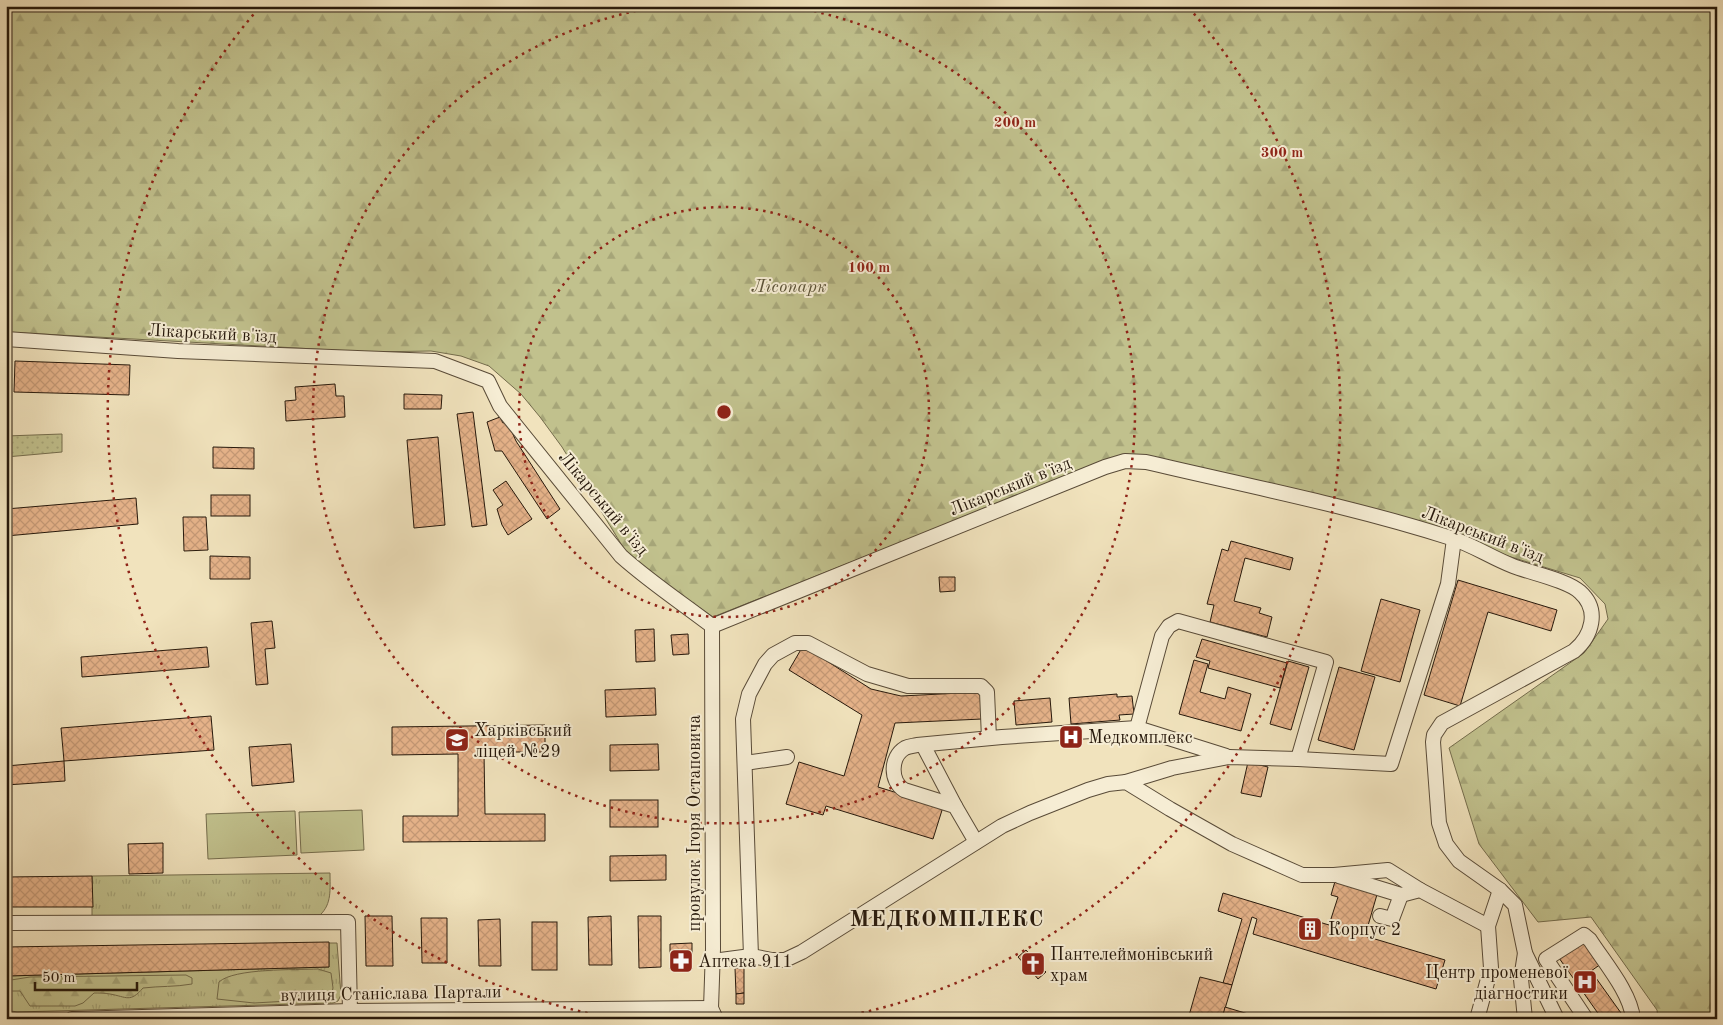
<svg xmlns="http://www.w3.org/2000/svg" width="1723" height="1025" font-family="'Old Standard TT',serif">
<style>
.grass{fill:url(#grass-tufts);stroke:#746c4c}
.forest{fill:url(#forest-firs);stroke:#746c4c}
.park{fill:url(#park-dots);stroke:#746c4c}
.garden{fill:#c1c18d;stroke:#746c4c}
.building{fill:url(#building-cross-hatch);stroke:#26180b}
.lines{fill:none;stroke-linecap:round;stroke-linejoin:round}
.minor-casing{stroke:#594b38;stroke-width:16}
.minor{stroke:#f6edd4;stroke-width:14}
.ring{fill:none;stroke:#8f2418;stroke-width:2.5;stroke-dasharray:2.5 5}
.labels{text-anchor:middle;stroke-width:4;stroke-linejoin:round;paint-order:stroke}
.park-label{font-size:18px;font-style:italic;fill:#5c5338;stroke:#f6edd4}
.street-label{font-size:18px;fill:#26180b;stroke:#f6edd4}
.poi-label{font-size:18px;fill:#26180b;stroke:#f6edd4;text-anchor:start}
.district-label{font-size:22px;font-weight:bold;letter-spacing:1px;fill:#26180b;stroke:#f6edd4}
.centre{fill:#8f2418;stroke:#f6edd4;stroke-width:2.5}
.ring-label{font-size:15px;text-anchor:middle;font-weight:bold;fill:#8f2418;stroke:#f6edd4;stroke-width:4;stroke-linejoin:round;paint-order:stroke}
</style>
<defs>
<pattern id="grass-tufts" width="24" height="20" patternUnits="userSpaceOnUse" patternTransform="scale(1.25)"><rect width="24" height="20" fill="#c1c18d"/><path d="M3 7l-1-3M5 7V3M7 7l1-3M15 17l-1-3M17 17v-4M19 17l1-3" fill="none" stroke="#a6a578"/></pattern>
<pattern id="forest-firs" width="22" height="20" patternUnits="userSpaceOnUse" patternTransform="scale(1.25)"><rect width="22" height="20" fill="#c1c18d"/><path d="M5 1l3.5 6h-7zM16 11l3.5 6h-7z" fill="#a6a578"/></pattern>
<pattern id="park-dots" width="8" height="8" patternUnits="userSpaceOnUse" patternTransform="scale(1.25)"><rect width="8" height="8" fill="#c1c18d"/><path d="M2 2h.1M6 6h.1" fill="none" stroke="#a6a578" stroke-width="1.8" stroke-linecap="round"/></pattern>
<pattern id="building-cross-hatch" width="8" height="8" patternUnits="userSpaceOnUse" patternTransform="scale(1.25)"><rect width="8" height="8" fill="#e6b38a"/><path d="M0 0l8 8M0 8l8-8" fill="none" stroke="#c59976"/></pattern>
</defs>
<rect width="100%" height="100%" fill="#f1e3bd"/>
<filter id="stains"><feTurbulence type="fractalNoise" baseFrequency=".004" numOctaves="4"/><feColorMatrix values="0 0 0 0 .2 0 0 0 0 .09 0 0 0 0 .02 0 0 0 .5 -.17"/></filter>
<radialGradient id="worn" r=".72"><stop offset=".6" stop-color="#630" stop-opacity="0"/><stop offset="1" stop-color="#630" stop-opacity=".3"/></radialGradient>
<g class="grass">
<path d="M330,873C330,889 332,904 320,915L92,919V876Z"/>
<path d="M329,943H337L341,995L338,1001L333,1003L17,1012L6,1010L7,976L329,967Z"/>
</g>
<g class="forest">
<path d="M6,6H1717V1019H1658L1657,1010L1591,917L1538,922L1479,844L1449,748L1584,653L1608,619L1605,604L1580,578L1383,518L1149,460L1085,469L713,617L640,566L626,552L562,447L540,417L521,394L489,366L461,356L431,351L369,352L6,332Z"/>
<path d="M318,969L331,973L333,988L331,996L324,999L254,1003L217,999L219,982C234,968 296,970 318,969Z"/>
<path d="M186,975L192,978V984C176,987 159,986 143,988C130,1003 127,997 110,994C105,993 99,993 94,993L83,1003L75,1006H30L20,991H10L6,987L8,981L11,980L30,977Z"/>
</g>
<path class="park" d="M62,434V452L6,457V436Z"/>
<g class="garden">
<path d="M362,810L364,850L301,853L299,812Z"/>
<path d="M295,811L297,855L208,859L206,814Z"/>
</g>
<g class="building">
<path d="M15,361L130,365L129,395L14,392Z"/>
<path d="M335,384L336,396H344L345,417L286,421L285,401L296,400L295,387Z"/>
<path d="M404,394L442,395L441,409H404Z"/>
<path d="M473,412L487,525L472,527L457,414Z"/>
<path d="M500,417L503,423L507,421L516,441L560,509L547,519L502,451H495L487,422Z"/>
<path d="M438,437L445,525L414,528L407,440Z"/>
<path d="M213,447L254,448V469L213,468Z"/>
<path d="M506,481L532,519L508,535L502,525L497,509L503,505L493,490Z"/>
<rect x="211" y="495" width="39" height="21"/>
<path d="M136,498L138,524L6,536V509Z"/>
<path d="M183,517H206L208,550L184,551Z"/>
<path d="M1231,541L1293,558L1290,570L1245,558L1234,601L1261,608L1259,613L1272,617L1267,637L1210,622L1214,605L1207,604L1222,549L1228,551Z"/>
<path d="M210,556L250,557V579H210Z"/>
<path d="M939,577H955V591L940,592Z"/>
<path d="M1458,580L1557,610L1551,631L1488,612L1460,706L1424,695Z"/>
<path d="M1381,599L1420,610L1400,682L1361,671Z"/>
<path d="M272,621L275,648L265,649L268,684L256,685L251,623Z"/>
<path d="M654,629L655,661L636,662L635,630Z"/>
<path d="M688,634L689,654L673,655L671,635Z"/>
<path d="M1202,639L1287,663L1280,688L1208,668L1210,661L1196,657Z"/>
<path d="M803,646L871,689L901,696L981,692L982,719L895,723L878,787L943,807L933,839L826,806L823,815L786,804L799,762L844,776L862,715L789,670Z"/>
<path d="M207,647L209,667L82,677L81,657Z"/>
<path d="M1194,660L1208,664L1200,692L1225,699L1228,687L1251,694L1241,731L1179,714Z"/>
<path d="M1288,661L1309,667L1291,730L1270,724Z"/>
<path d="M1339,667L1375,677L1354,750L1318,740Z"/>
<path d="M655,688L656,715L606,717L605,690Z"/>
<path d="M1117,694V697L1132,696L1134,714L1119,715L1120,720L1071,724L1069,698Z"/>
<path d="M1050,698L1052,722L1016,725L1014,701Z"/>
<path d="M211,716L214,750L64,761L61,728Z"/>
<path d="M545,725V752H484L485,814H545V841L403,842V816H458V754L392,755V727Z"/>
<path d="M291,744L294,782L252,786L249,747Z"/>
<path d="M658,744L659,770L610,771V745Z"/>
<path d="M64,761L65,781L6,785V766Z"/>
<path d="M1248,762L1268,767L1261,797L1241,793Z"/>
<rect x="610" y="800" width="48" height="27"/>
<path d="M163,843V873L129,874L128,844Z"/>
<path d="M666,855V880L610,881V856Z"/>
<path d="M92,876L93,907H6V877Z"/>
<path d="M1336,878L1378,891L1365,936L1445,960L1436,989L1253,934L1257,919L1252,917L1232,985L1223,983L1242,919L1218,911L1223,893L1329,925L1338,897L1331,895Z"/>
<path d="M365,916H392L393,966H366Z"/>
<path d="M611,916L612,965H589L588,917Z"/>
<path d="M638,916H661V967L639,968Z"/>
<path d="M421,918H447V963H422Z"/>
<path d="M500,919L501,966H479L478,920Z"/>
<rect x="532" y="922" width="25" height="48"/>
<path d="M1584,939L1601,964L1591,971L1621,1013L1613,1019H1602L1559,958Z"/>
<path d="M329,942V967L7,976L6,947Z"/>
<path d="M692,943V969H670V944Z"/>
<path d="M1026,950L1033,958L1037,955L1044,962L1040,966L1046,972L1038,979L1033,973L1030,975L1023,968L1026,966L1018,957Z"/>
<path d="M735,968H744V993L736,994Z"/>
<path d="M1200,977L1232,985L1222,1019H1188Z"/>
<path d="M744,993V1004H736V994Z"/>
<path d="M1225,1007L1265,1019H1222Z"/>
</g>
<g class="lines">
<defs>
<g id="minor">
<path d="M6,339L178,351L435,361L488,381L500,406L621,556C650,582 682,603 712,626"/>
<path d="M712,626L1105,467L1125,461L1146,462C1248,486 1351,506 1451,538C1473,545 1492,558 1513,566C1531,573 1567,580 1580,592C1600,610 1592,636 1574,651L1442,723L1434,735L1433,742L1439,823L1446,844L1459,861L1500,890L1515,905L1525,953L1557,1019"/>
<path d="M712,626L713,949L711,1008L716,1019"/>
<path d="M923,745L955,806"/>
<path d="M1298,759L1391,764L1448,584L1454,539"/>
<path d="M745,763L787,757"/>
<path d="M1126,782L1172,768L1229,757L1298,759L1326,662L1178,621L1169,626L1162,636L1137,728"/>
<path d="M976,842L955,806L904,790C890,781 890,757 905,748C909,746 913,746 917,745L1002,737L1137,728L1226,756"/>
<path d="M1339,876L1401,895L1420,890L1488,926"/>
<path d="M1380,916L1392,919L1401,895"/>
<path d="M6,923L348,922L350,1011"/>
<path d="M751,956L743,719L749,694L765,664L773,655L795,643H808L867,674L908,686H981L987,692L989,738"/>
<path d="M713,961L751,956L772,960H785L802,952L1002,826L1030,813L1088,790L1108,784L1126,782L1170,809L1232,844L1302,875H1334L1388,870L1420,890"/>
<path d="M72,1019L350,1011L711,1008"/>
<path d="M1477,1019L1491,968L1488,926L1500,890"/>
<path d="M1525,1019L1521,979L1525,953"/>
<path d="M1586,1019L1546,959L1584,935L1590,940C1604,962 1631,993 1633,1019"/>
</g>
</defs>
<use href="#minor" class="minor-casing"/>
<use href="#minor" class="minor"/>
</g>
<g class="ring">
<circle cx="724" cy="412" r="205"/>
<path d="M792 7A411 411 0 1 1 656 7"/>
<path d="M617 1019A616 616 0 0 1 259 8M1189 8A616 616 0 0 1 831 1019"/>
</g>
<defs>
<symbol id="hospital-square" viewBox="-11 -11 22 22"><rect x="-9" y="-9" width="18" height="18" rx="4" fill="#8f2418" stroke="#f6edd4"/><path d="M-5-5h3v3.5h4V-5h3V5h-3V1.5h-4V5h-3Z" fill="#fff"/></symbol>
<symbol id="school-square" viewBox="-11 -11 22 22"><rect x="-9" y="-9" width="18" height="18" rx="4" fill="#8f2418" stroke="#f6edd4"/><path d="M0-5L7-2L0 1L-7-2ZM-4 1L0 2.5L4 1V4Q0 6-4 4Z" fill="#fff"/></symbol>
<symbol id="building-square" viewBox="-11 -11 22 22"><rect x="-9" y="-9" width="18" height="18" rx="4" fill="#8f2418" stroke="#f6edd4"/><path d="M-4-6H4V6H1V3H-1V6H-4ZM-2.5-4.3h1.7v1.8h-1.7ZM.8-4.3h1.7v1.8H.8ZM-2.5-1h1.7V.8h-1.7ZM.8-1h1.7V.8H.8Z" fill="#fff"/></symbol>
<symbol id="pharmacy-square" viewBox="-11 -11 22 22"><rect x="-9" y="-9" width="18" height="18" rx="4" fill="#8f2418" stroke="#f6edd4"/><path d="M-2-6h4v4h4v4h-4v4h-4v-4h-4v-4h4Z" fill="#fff"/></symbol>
<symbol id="church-square" viewBox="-11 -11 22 22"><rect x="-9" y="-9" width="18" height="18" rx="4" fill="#8f2418" stroke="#f6edd4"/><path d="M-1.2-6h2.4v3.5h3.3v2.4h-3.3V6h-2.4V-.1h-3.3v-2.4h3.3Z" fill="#fff"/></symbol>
</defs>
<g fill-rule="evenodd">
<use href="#hospital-square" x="1057" y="723" width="28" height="28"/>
<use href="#school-square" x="443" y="726" width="28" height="28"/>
<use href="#building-square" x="1296" y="915" width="28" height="28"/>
<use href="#pharmacy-square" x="667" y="947" width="28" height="28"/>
<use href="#church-square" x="1019" y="950" width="28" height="28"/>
<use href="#hospital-square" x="1571" y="968" width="28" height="28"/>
</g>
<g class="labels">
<g class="park-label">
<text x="789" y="292">Лісопарк</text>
</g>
<g class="street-label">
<text transform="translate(212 333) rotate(3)" y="6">Лікарський в'їзд</text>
<text transform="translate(1010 486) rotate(-22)" y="6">Лікарський в'їзд</text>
<text transform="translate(604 503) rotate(50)" y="6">Лікарський в'їзд</text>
<text transform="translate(1483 534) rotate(21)" y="6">Лікарський в'їзд</text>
<text transform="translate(694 823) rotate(-90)" y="6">провулок Ігоря Остаповича</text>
<text transform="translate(391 993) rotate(-1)" y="6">вулиця Станіслава Партали</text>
</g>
<g class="poi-label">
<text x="474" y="736">Харківський<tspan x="474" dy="21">ліцей №29</tspan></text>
<text x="1088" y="743">Медкомплекс</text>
<text x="1328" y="935">Корпус 2</text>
<text x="1050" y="960">Пантелеймонівський<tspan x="1050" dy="21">храм</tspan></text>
<text x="698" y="967">Аптека 911</text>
<text x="1568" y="978" text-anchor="end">Центр променевої<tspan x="1568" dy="21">діагностики</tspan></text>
</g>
<g class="district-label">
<text x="947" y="926">МЕДКОМПЛЕКС</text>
</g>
</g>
<circle cx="724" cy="412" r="8" class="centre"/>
<g class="ring-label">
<text x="1015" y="127">200 m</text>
<text x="1282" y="157">300 m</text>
<text x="869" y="272">100 m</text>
</g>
<rect width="1723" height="1025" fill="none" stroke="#f1e3bd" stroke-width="25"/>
<rect x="8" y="8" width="1708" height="1010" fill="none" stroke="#26180b" stroke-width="2.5"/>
<rect x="12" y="12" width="1698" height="1000" fill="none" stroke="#26180b"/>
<path d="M35 982v8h102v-8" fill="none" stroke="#26180b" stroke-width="2.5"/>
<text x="42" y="982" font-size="15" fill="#26180b" stroke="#f6edd4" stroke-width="4" paint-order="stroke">50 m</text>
<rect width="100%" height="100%" filter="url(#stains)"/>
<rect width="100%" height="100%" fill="url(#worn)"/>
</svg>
